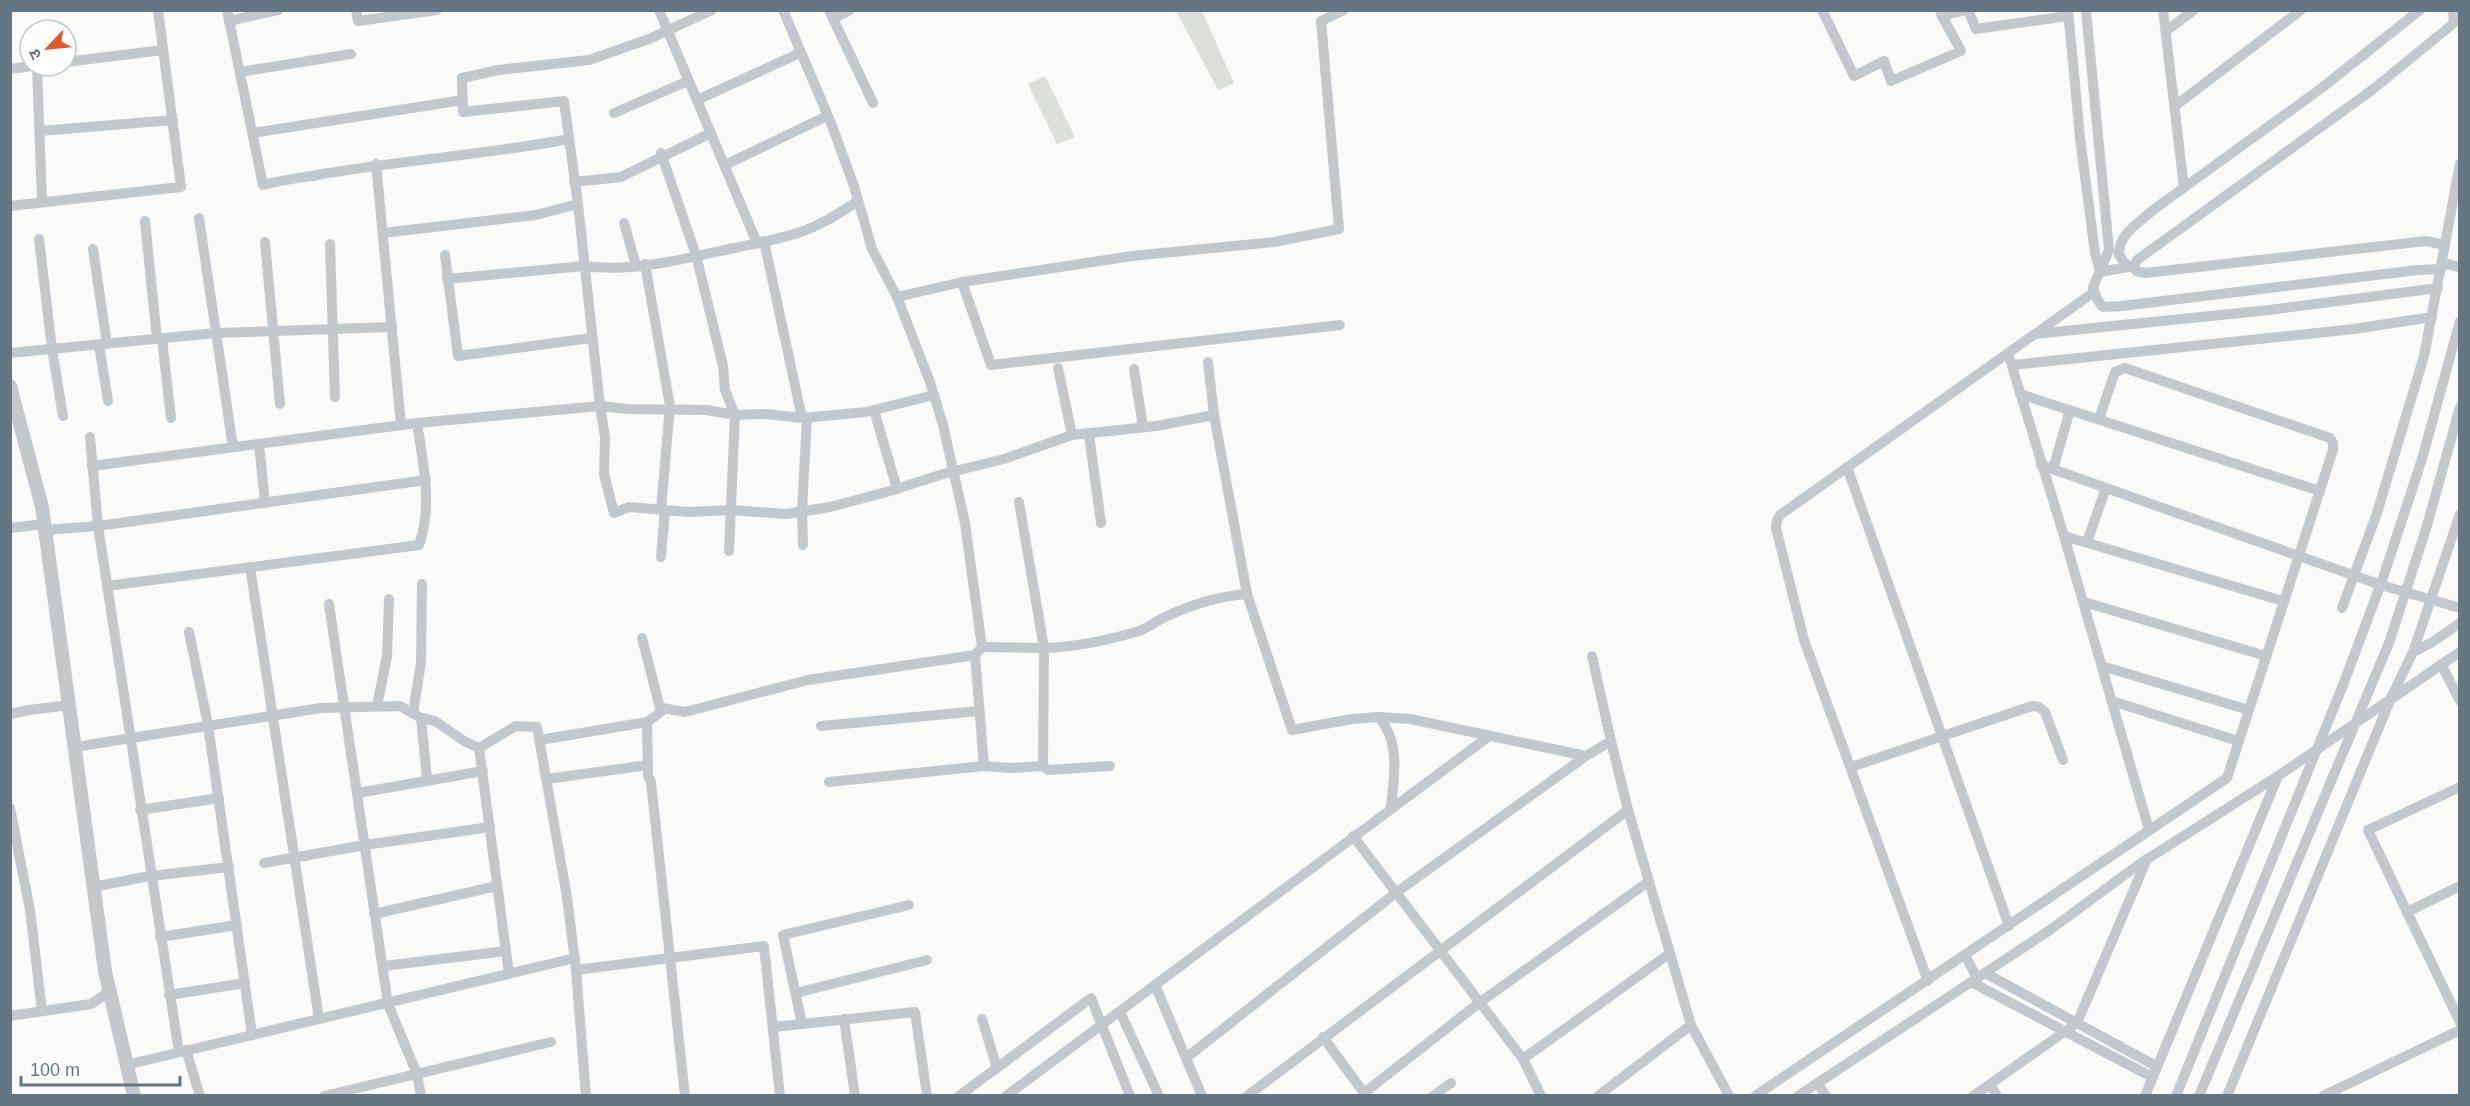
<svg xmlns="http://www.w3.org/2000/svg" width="2470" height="1106" font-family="Arial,'Noto Sans Devanagari',sans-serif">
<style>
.green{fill:#dadfd7}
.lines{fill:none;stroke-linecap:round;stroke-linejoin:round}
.minor{stroke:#c3c8cc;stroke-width:10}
.tertiary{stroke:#c3c8cc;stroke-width:14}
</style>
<rect width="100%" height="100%" fill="#fafaf8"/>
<g class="green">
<path d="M1176,11H1202L1234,83L1218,90Z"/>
<path d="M1045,76L1075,137L1057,144L1028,84Z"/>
</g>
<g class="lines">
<g class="minor">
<path d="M227,10L263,185C281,180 299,178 317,175C401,160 485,155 569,139"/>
<path d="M356,10L358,21L437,10"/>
<path d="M659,10L757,243"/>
<path d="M712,10L649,39L589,60L498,70L462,78L463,112L564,101L578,204L600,406L605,437L604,474L614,513L629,507L688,512L731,510L786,514L830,507L890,491L943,474L1004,459L1072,435L1156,426L1214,415L1247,594L1292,730L1352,719L1379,717L1410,719L1586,756L1611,741L1592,656"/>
<path d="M829,10L873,103"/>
<path d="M1822,10L1854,76L1884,61L1891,81L1961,51L1942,16"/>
<path d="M1968,10L1976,29L2068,16"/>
<path d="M2068,10L2080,138L2095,253L2100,272"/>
<path d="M2086,10L2109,250L2093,287L2097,299L2103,307L2122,306L2418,270L2441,269"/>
<path d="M2163,10L2184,188"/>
<path d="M1940,11L1942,16L1966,10"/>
<path d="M833,19L850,10"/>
<path d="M229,21L278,10"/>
<path d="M2166,31L2194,10"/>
<path d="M66,62L163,50"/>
<path d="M37,66L42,202"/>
<path d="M10,69L33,66"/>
<path d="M240,72L351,54"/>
<path d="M697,100L800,53"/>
<path d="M2175,106L2301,10"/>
<path d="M614,113L688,81"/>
<path d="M40,131L173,120"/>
<path d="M252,133L463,100"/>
<path d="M661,153L696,255L723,366L725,390L735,415L729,551"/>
<path d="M376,164L401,425"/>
<path d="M725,165L827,116"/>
<path d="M574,182L621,177L711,133"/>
<path d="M10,206L181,187L158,10"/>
<path d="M199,218L233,447"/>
<path d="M145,221L157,339"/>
<path d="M624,223L636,265"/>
<path d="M383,233L536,215L578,204"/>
<path d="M39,239L52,349L63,416"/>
<path d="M764,241L802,418"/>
<path d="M265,242L280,404"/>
<path d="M330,244L335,397"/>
<path d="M2445,245L2426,241L2145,273L2136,271L2134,266L2137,260L2372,90L2454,23L2453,10"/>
<path d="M93,249L107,344"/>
<path d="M445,255L458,356L591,338"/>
<path d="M2442,263L2460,267"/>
<path d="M645,264L670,406L661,510"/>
<path d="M2134,266L2128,267L2119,255C2118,234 2139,223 2153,210L2319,90L2420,10"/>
<path d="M2100,272L2128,267"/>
<path d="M447,279L584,266C633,273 687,258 734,248C758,243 783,239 806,230C825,223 841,212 858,201"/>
<path d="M962,282L991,365L1340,325"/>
<path d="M897,297L962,282L1132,256L1274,242L1339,229L1321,21L1344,10"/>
<path d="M2035,334L2269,310L2438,288"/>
<path d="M162,339L171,418"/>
<path d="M99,345L108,401"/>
<path d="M10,353L216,333L392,327"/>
<path d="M2008,353L2064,536L2149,830"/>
<path d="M1208,362L1214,415"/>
<path d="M2012,365L2354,329L2432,317"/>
<path d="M1058,368L1072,435"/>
<path d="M1134,369L1143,427"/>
<path d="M2020,394L2320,491"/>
<path d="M874,410L897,489"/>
<path d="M1089,435L1101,523"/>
<path d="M90,437L98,526L179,1052"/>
<path d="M259,444L265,503"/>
<path d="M2041,465L2381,585L2460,608"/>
<path d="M92,466L417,423L600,406L627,409L707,410L735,415L766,414L802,418L866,412L934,395"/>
<path d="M1847,467L2009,926"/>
<path d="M2053,469L2070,410"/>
<path d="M10,528L44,524"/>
<path d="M45,530L98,526L426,480"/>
<path d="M2064,536L2283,601"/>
<path d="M2087,542L2106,488"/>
<path d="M803,545L802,510L807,418"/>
<path d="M661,557L665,510"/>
<path d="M250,567L319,1019"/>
<path d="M107,586L419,545C433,506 423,463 417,423"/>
<path d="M2084,602L2266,656"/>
<path d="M329,604L388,1004L417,1074L421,1096"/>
<path d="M2342,608L2377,513L2424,356L2460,164"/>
<path d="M189,632L208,725L252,1035"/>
<path d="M982,647L1044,648L1019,502"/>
<path d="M2413,652L2431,643L2460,623"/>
<path d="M975,655L984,766"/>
<path d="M2441,664L2460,701"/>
<path d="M2102,666L2249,710"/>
<path d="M2112,701L2238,741"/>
<path d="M377,706L387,656L389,599"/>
<path d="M662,708L685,712L808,680L975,655L982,647L965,523L943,425L930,382L897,297L872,249L854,186L831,123L783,10"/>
<path d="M413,712L421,663L422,584"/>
<path d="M10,714L29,710L69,705"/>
<path d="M1379,717C1401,744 1394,775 1391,808"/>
<path d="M421,718L427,780"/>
<path d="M647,722L648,776L651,782L685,1096"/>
<path d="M821,726L979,711"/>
<path d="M540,740L647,722L661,712L642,638"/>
<path d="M1611,741L1628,810L1691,1025L1729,1096"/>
<path d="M75,747L321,708L400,706L421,718L435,721L464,741L479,748L516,726L537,727L567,897L576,970L586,1096"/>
<path d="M479,748L509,974"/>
<path d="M1110,766L1048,770L1043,766L1044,648C1075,647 1109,640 1139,631C1147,628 1155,622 1163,618C1188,606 1219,596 1247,594"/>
<path d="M1851,767L2032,706L2039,707L2045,712L2063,760"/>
<path d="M547,779L648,765"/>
<path d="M829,782L984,766L1011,768L1043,766"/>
<path d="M2460,787L2368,830L2407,912L2460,886"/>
<path d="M358,793L483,771"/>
<path d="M10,808L30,910L42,1011"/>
<path d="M140,810L219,798"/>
<path d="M1353,836L1523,1059L1669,954"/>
<path d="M264,863L365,845L490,827"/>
<path d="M93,887L150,876L229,867"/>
<path d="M2407,912L2460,1022"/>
<path d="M374,914L497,886"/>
<path d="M160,937L237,925"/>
<path d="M1965,955L1977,978"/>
<path d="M384,966L506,951"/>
<path d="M576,970L764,946L780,1096"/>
<path d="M1985,973L2156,1066"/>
<path d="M1928,981L1804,640L1776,528L1777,520L1780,515L2094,292"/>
<path d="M1971,982L2152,1077"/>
<path d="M1155,985L1202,1096"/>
<path d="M796,993L927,960"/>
<path d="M169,995L245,983"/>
<path d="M1120,1012L1159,1096"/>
<path d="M10,1016L91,1004L109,992"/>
<path d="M844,1019L855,1096"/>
<path d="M982,1019L997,1068"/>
<path d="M802,1024L783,935L909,905"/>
<path d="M773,1027L915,1012L927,1096"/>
<path d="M1323,1037L1364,1093L1479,1003L1648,882"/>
<path d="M186,1050L200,1096"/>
<path d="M1186,1058L1397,892L1586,756"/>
<path d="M1523,1059L1541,1096"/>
<path d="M126,1065L575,958"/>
<path d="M1817,1083L1826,1096"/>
<path d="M1990,1084L1997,1096"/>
<path d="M324,1096L551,1042"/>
<path d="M959,1096L1091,998L1130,1096"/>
<path d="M1006,1096L1488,737"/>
<path d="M1247,1096L1628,810"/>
<path d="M1433,1096L1451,1083"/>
<path d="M1598,1096L1691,1025"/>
<path d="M1755,1096L2227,778L2333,450V443L2330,438L2125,368L2115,372L2099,419"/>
<path d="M1798,1096L2050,930L2138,865L2278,776L2460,652"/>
<path d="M1973,1096L2077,1023L2147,859"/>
<path d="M2145,1096L2278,776"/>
<path d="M2176,1096L2343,685L2383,578L2422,459L2460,321"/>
<path d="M2199,1096L2389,643L2426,529L2460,407"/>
<path d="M2227,1096L2391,698L2413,652L2460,514"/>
<path d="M2323,1096L2460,1030"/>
</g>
<path class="tertiary" d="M10,386L42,507L105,971L134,1096"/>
</g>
<rect width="2470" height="1106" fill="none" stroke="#657683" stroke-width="24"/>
<g transform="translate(48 48) rotate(244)"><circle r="28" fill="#ffffff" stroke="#c1c8cd" stroke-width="1.5"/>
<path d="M0-4.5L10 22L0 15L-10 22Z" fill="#e4572e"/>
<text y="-9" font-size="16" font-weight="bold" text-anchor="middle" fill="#657683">उ</text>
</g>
<path d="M21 1076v9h159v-9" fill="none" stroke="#657683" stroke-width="3"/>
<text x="30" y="1076" font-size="18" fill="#657683" stroke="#ffffff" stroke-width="4.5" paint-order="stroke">100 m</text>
</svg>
